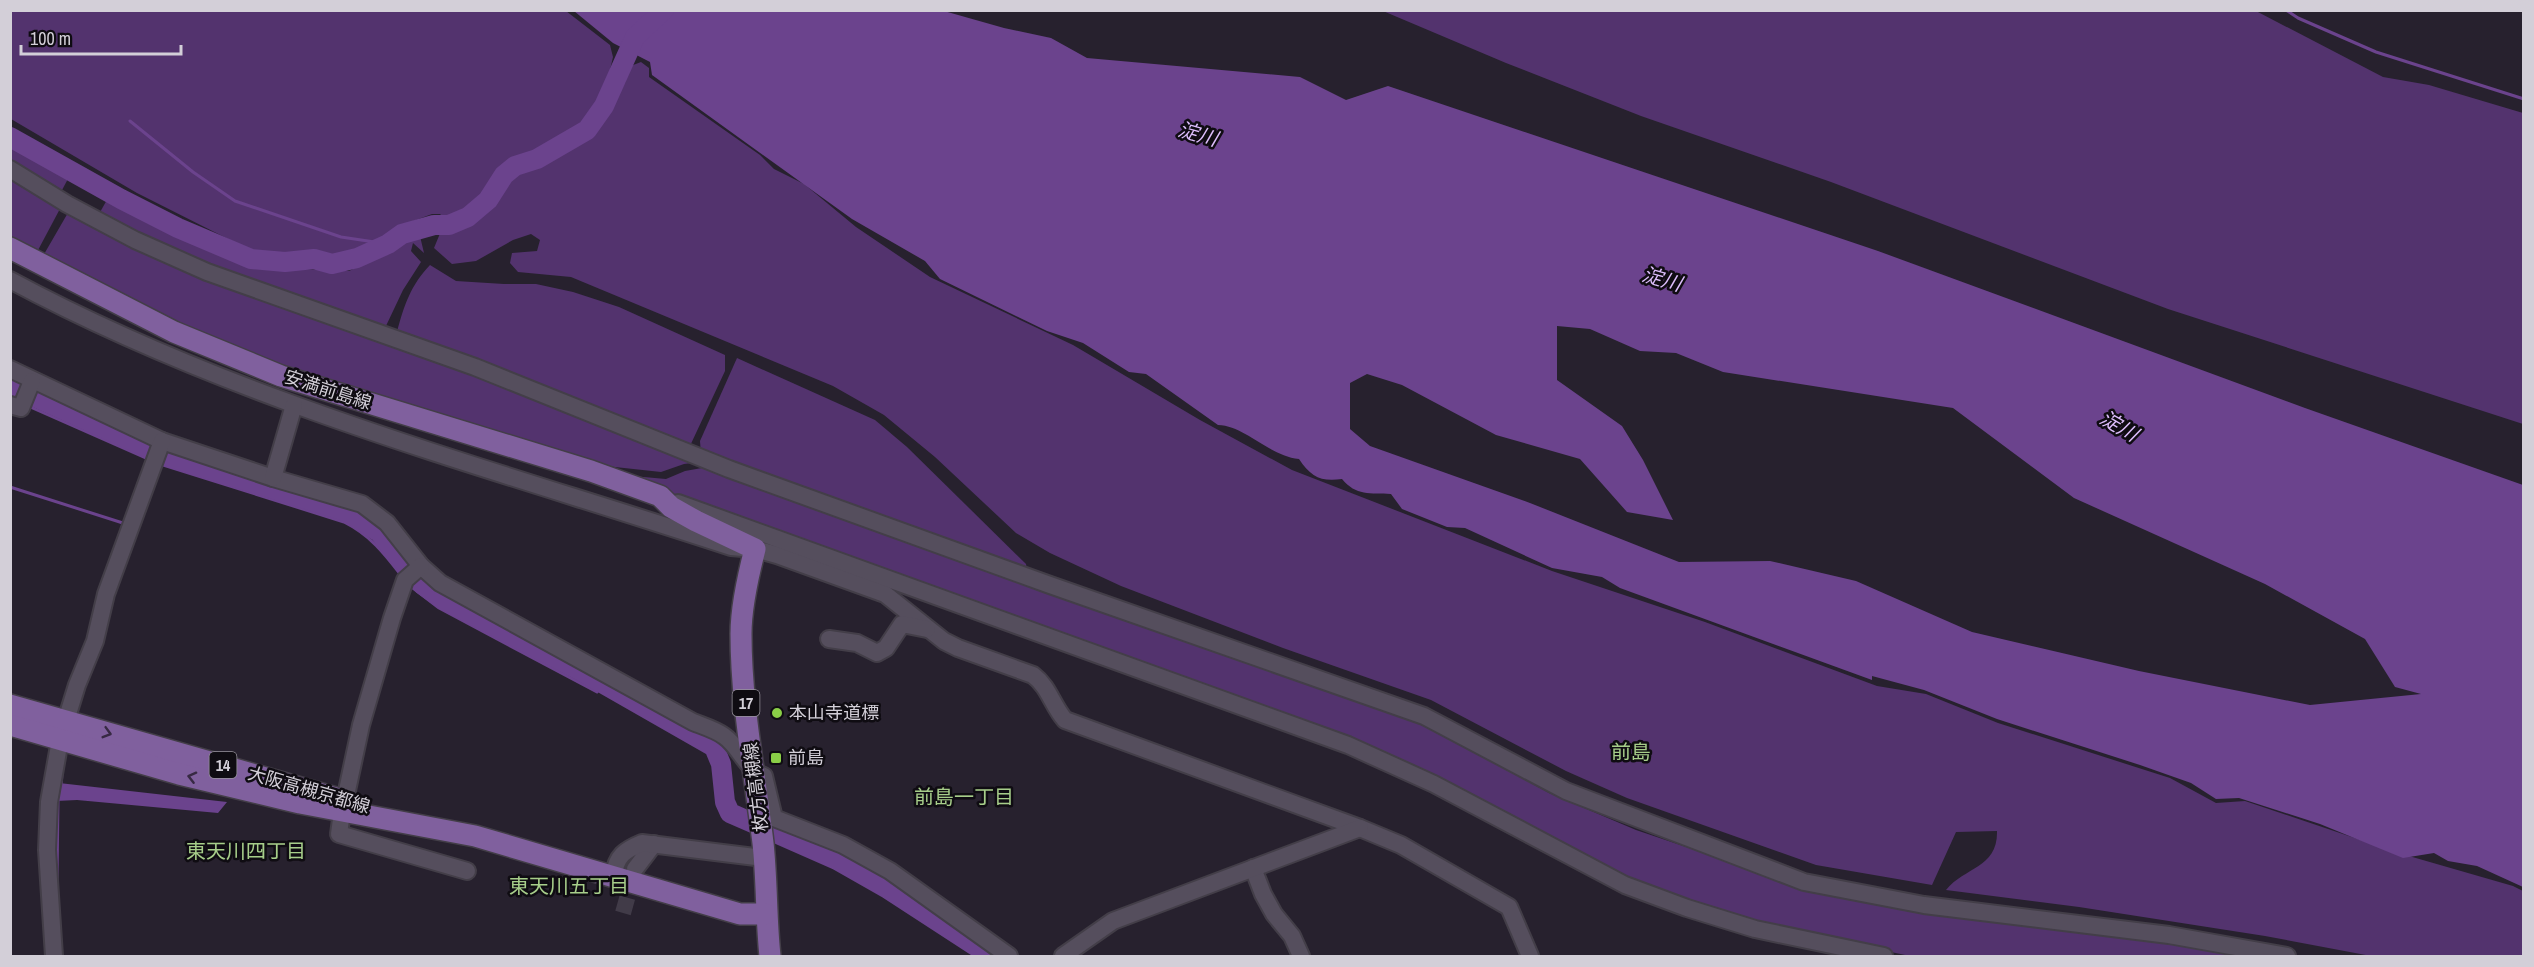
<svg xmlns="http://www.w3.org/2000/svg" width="2534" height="967" font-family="'Archivo Narrow','Noto Sans JP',sans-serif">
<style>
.green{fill:#53336e}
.water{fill:#6b438d;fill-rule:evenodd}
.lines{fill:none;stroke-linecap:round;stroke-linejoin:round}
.stream{stroke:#6b438d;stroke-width:3}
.river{stroke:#6b438d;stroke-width:20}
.minor-tunnel{stroke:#413b48;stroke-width:16;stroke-dasharray:16 8;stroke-linecap:butt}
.minor-casing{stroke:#433e48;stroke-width:20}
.major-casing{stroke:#433e48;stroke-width:24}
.minor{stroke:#554e5d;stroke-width:16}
.major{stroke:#80609e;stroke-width:21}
.oneway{stroke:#372943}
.poi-dot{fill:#8ace47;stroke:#0f0c12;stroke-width:2}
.labels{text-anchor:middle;stroke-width:5;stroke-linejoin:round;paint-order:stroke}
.shield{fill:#0f0c12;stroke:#98949d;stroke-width:1.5}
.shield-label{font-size:16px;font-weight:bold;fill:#d3cfd8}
.street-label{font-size:18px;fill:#d3cfd8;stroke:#0f0c12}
.poi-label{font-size:18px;fill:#d3cfd8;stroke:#0f0c12;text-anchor:start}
.water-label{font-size:20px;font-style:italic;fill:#ddbefc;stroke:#0f0c12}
.neighbourhood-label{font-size:20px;fill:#a7ce8a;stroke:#0f0c12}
</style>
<rect width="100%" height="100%" fill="#27212e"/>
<g class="green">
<path d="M10,11H566L610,45L613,57L606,87L598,104L588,120L545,151L521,156L500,168L488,185L484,200L470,211L447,221L440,214H432L397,227L370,249L340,262L313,253L258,254L137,193L11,119Z"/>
<path d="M1383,11H2256L2383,77L2429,85L2523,113V424L2168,309L1831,182L1641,116L1506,63Z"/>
<path d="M641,62L649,68V77L760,155L774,169L804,184L856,227L930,277L1073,345L1200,420L1292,470L1552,571L1705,622L1877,686L1926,694L1998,723L2170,778L2216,803L2245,801L2402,854L2513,886L2523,891V956H2371L2265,936L2079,907L1946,890C1965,867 1998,868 1997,831L1956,832L1932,885L1816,865L1627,798L1566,771L1431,700L1283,648L1121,586L1050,553L1016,533L935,457L884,415L833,386L571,277L518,272L510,263L512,253L537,251L540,240L531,234L513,240L476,261L452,264L434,248L441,231L466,227L489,205L504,183L519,170L579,143L599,125L618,87L625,83L628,67Z"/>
<path d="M10,141L70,175L61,192L11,163Z"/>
<path d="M10,174L62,205L37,252L11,238Z"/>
<path d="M108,198L190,239L251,262L302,269L349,271L389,252L409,232H419L424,253L413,243L411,251L421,262L403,290L385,328L224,274L99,214Z"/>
<path d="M69,211L179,268L317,320L411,349L699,462L684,464L661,472L578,463L289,372L196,336L43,256Z"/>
<path d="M430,265L456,281L504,284H536L573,292L619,307L725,355V371L689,448L397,332C404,305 411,285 430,265Z"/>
<path d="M737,358L875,420L907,447L1026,564L1027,570L701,454L700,441Z"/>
<path d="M713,466L1383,710L1439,732L1549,793L1636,830L1775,877L2254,956H1910L1762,925L1632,882L1414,767L742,517L610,474L666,479L685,471Z"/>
</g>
<g class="water">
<path d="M574,11H944L1004,28L1051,38L1087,58L1300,77L1346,100L1388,86L1878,251L2305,408L2523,485V887L2477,866L2448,861L2434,853L2403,858L2320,824L2239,798L2216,799L2191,783L2140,765L1997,719L1924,690L1872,676V680L1620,588L1602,577L1552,568L1465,528L1447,527L1402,509L1391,494C1370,493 1356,496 1342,479C1321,482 1311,477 1299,459C1267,455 1246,426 1218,425L1146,374L1129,372L1083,343L1047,331L940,279L925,261L852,219L652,75L650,62L613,43ZM1557,326L1590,329L1640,351L1676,353L1723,372L1953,408L2074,498L2265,584L2365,639L2395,687L2421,694L2310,705L2139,671L1972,632L1856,581L1770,561L1679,562L1530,503L1370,446L1350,429V383L1367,374L1402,385L1496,435L1580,459L1627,512L1673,520L1643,460L1622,426L1557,380Z"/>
<path d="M59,783L227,802L218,813L77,800L56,801Z"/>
</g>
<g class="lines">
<g class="stream">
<path d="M2286,10L2298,18L2376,52L2524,99"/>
<path d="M130,121L193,172L235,201L341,237L388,244"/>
<path d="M28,406L148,459"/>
<path d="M160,464L344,522C370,535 384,553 401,575"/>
<path d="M10,487L126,524"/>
<path d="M409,585L439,608L597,692"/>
<path d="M61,787L62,773"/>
<path d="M57,880L58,799"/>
</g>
<g class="river">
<path d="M10,137L121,199L178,228L251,259L285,262L314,259L332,264L357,258L388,244L402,234L434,225H449L468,217L488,200L504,175L515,166L537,159L587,130L604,106L635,37L664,10"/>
<path d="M10,386L166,456L348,512L379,532L423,585L444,600L581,671L714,747L721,764L725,802L730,813L837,860L888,889L991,956"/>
</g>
<path class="minor-tunnel" d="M623,913L635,870"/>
<defs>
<g id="minor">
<path d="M10,169L67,204L135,240L207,272L475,367L729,469L1050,585L1424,716L1566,791L1804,882L1924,905L2169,935L2287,956"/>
<path d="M10,280C237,402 488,467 731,547L755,549L777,555L885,594L944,641L958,648L1033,675C1049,687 1052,705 1065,720L1360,828L1401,845L1509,907L1530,956"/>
<path d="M10,369L162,441L273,478L362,504L387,523L421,566L440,583L693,722C703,726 716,730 724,736C740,747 746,769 764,776L774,818L843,845L890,871L1009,956"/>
<path d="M10,405L21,408L32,381"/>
<path d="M273,478L294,405"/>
<path d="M678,503L1348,745L1434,784L1625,885L1687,908L1755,929L1884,956"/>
<path d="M829,639L857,643L877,653L886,648L902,624L927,629"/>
<path d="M345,800L361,725L392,618L405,580L421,566"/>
<path d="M342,812L339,834L467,871"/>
<path d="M1253,868L1263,894L1274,914L1292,936L1301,956"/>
<path d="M635,869L654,844"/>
<path d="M614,875C616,856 625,850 642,843L764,858"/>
<path d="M54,956L47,850L49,802L60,740L77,685L95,641L106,594L162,441"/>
<path d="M1063,956L1113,921L1360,828"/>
</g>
<g id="major">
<path d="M10,248L174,332L281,376L591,471L660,496L671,507L696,521L755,549C748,576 741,606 741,634C741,704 755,774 763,843C767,880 766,919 770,956"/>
<path d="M10,705L336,798"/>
<path d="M10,725L179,774L300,803L475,836L740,914H765"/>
</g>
</defs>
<use href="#minor" class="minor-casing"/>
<use href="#major" class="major-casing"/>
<use href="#minor" class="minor"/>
<use href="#major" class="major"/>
</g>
<defs><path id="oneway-chevron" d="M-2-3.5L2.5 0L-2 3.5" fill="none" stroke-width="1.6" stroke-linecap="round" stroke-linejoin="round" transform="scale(1.5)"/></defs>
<g class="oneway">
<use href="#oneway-chevron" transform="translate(107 733) rotate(16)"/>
<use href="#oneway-chevron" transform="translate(192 777) rotate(-166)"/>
</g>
<g class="poi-dot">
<circle cx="777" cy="713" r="6"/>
<rect x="770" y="752" width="12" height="12" rx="3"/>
</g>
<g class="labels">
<g class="shield">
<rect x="732.5" y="690" width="27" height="26" rx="4.5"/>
<rect x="209.5" y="752" width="27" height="26" rx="4.5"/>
</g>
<g class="shield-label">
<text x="746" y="709">17</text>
<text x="223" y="771">14</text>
</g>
<g class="street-label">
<text transform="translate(328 390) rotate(18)" y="6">安満前島線</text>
<text transform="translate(756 787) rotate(-97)" y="6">枚方高槻線</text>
<text transform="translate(309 790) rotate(16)" y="6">大阪高槻京都線</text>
</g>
<g class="poi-label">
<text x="789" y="719">本山寺道標</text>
<text x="788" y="764">前島</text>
</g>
<g class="water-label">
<text transform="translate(1198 134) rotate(16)" y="7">淀川</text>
<text transform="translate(1662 279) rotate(16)" y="7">淀川</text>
<text transform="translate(2119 426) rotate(30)" y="7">淀川</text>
</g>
<g class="neighbourhood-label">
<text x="1631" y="759">前島</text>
<text x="964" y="804">前島一丁目</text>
<text x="246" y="858">東天川四丁目</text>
<text x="569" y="893">東天川五丁目</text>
</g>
</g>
<rect width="2534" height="967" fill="none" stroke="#d3cfd8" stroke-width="24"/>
<path d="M21 45v9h160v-9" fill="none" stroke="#d3cfd8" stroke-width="3"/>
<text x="30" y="45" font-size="18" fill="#d3cfd8" stroke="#0f0c12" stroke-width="4.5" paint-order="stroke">100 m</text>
</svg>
